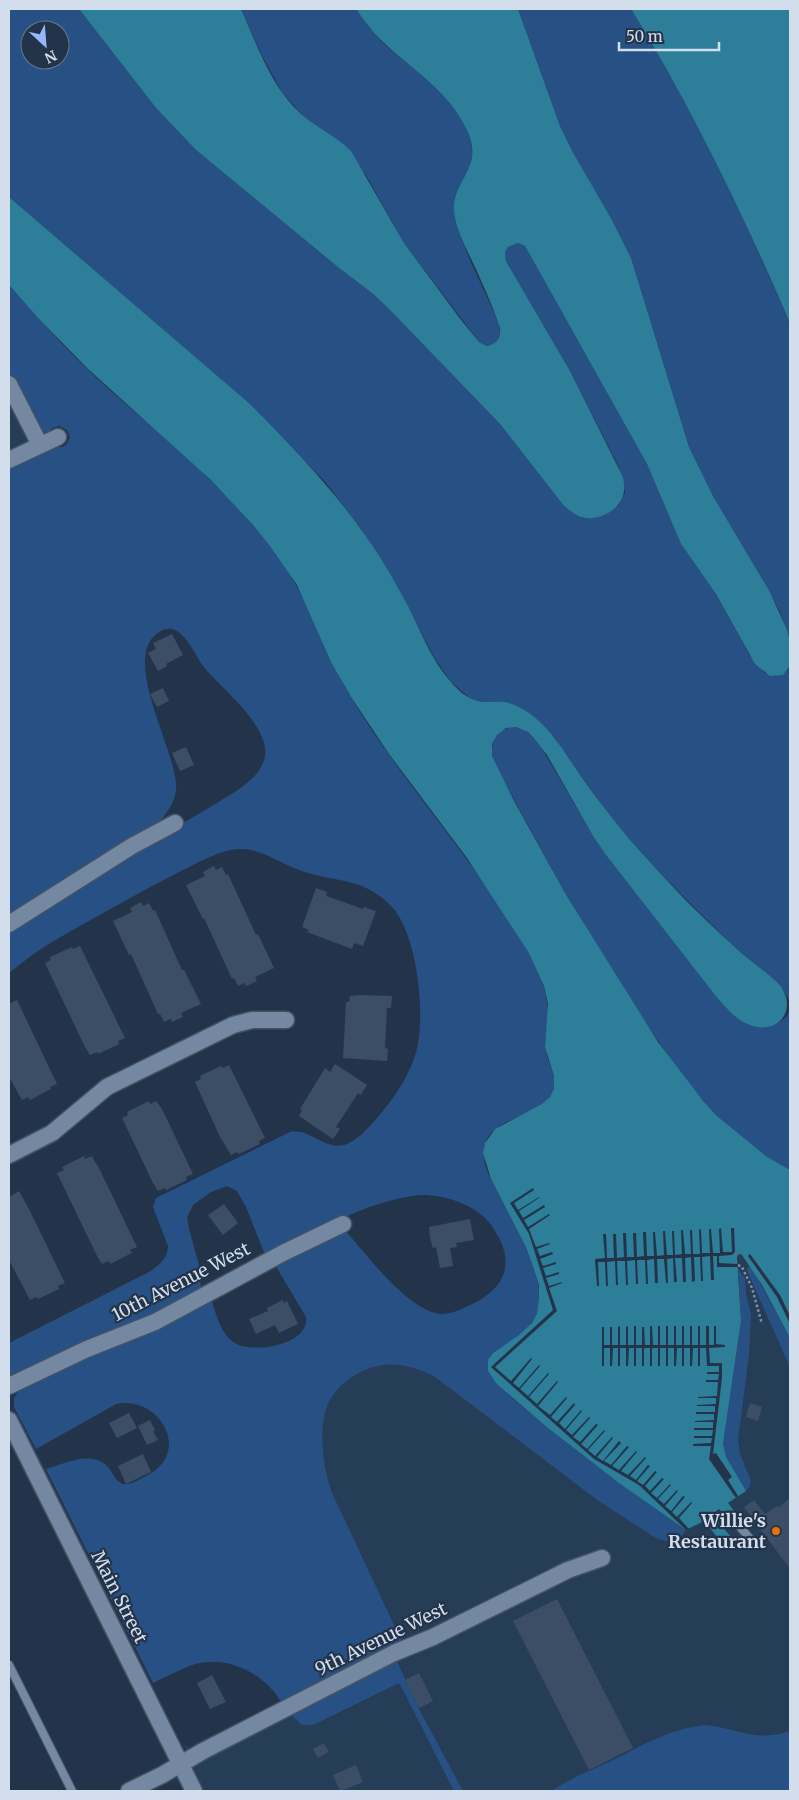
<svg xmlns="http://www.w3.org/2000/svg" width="799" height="1800" font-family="Merriweather,serif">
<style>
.built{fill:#263d58}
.green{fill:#275184;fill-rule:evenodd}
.water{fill:#2d7e98}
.pier{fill:#23344a}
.building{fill:#3b4e65}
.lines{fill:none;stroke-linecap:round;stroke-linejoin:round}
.service-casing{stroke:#435265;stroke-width:10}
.minor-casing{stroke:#435265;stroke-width:19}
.path{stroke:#808ea0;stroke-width:2.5;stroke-dasharray:2.5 2.5;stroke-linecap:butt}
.service{stroke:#7488a2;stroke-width:8}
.minor{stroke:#7488a2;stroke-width:16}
.food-dot{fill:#e8710a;stroke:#23344a;stroke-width:2}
.labels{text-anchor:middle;stroke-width:4.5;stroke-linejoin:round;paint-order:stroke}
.street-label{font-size:18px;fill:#d3deec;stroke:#23344a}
.poi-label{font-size:18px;font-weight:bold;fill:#d3deec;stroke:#23344a;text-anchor:end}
</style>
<rect width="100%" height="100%" fill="#23344a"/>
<g class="built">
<path d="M9,397L30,441L28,444L9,454Z"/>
<path d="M739,1254L744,1256L751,1266L790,1338V1777L762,1791H203L182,1741L185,1745L194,1748L381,1652L263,1415L537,1279L498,1349L703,1520L723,1544L731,1537L712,1514L718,1509L726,1518L734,1511L727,1504L746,1491L733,1470L741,1298L737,1257Z"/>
</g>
<g class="green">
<path d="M9,9H79L156,108L196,150L339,268L372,293L388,308L500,424L564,506H618L625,492L624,484L618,465L570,371L506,261L505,252L508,247L518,243L525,246L647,464L681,544L716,594L750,656L765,673L786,672L790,666V1006L789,1000L780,985L730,943L648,861L611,818L554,737L512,704L503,702H479L472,700L451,682L435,659L396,585L362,530L326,483L249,403L9,197ZM30,30H60V60H30Z"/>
<path d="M241,9H356C364,20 372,32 382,42C413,71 475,106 472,155C471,172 460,194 454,210C460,247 485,289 499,324L500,334L496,343L487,346L479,342L404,243L366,175L313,124L302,115L282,92L262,56Z"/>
<path d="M518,9H631L676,85L704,138L741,214L790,323V641L780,612L770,592L713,496L689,447L631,258L612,220L571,151L560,126Z"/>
<path d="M9,285C41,322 74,358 111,391C135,413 162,434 186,456C209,477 231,500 251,523C272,546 290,572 304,600C320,632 331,665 350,696C395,770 453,836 501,908C520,937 543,968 547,1003C550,1019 544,1034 546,1049C547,1064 561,1080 552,1094C537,1120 479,1116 484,1158C485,1171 494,1184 499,1195C515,1226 558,1291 530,1325C521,1336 505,1344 493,1353L490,1356L488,1371C500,1391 522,1406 540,1421C587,1460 636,1495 686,1530C678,1543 670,1543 656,1538L600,1502L435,1377C406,1362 380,1359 352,1377C341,1384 332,1394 327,1406C318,1431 323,1468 332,1493L402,1642L282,1703C264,1673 227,1654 192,1665C179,1670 166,1677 153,1683L46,1469C64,1464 91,1450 107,1466C113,1472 114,1480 122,1484C130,1485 137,1481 144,1477C195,1454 159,1394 116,1404L36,1449L14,1407V1398L19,1391L91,1354L211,1297C215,1312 220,1332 233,1342C251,1355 310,1345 306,1317L274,1263L344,1229C366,1254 403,1304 435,1313C446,1316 458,1311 468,1306C498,1293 516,1271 499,1238C495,1231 492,1225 486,1219C469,1202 436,1192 412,1196C361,1204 312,1233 266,1257L246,1207L237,1191L227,1186L211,1192L193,1205L187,1218L189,1229L199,1265L201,1292L147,1320L9,1376V1343L149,1272C159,1265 168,1259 168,1246L153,1207L156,1198L290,1132C311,1128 325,1152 347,1144C359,1139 369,1127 378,1117C394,1098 407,1079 415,1056C427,1020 418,935 392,907C363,876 334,883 299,870C280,863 260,848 239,849C219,850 200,862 183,870C138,893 94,918 50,943L32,955L9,973V928L235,792C246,784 258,776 263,763C277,730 221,689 204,667C193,654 182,618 159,632C118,658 180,755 176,791C174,804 166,814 158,824L9,920V466L54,447H63L67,444L70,437L67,430L59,426L52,428L47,435H42L38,430L9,373Z"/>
<path d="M511,727C525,727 532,735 540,745L593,836L606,855L725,1007C741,1021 758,1033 779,1022C785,1019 789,1015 790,1007V1170L766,1156L717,1116L704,1102L674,1064L639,1013L565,893L494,763C489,747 493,731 511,727Z"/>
<path d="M751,1266L790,1338V1367L747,1271V1268Z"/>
<path d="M738,1268L745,1279L746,1294L751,1314L749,1354L738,1440L740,1454L751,1481L750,1486L746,1491L725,1457L723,1444L741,1321Z"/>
<path d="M396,1659L419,1709L463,1791H454L400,1684H397L313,1725H302L290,1714Z"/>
<path d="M704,1725C738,1728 755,1743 790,1731V1791H552C569,1779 589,1771 607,1763C639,1747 669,1729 704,1725Z"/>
</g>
<g class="water">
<path d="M79,9H241C257,45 271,87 301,114C317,128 336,136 351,151L404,243L461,320L479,342L487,346C497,344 501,338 500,328C493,306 483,285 474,265C466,248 456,230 454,211C452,180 486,168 466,128C447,89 412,70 382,41C372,32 364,20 356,9H518L560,126L572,151L612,220L631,258L689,447L713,496L770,592L787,630L790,641V666L783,675L770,676L755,664L716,594L681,544L647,464L525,246L518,243L508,247L505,252L506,261L570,371L622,475C624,481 625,486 624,491C622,510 598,522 581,517C575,515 570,510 564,506L500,424L388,308L372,293L339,268L196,150L156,108Z"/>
<path d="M631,9H790V323C743,215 693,109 631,9Z"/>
<path d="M9,197L249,403C297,452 345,501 381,559C391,575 400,591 409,608C421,632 431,659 450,681C460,693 472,703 489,702C497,702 504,701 512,704C523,708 534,716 542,724C558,740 569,759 581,776C602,806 624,834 648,860C676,891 706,921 737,949C751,962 767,972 780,985C799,1012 776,1035 750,1025C736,1020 725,1007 715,995L606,855L593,836L547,755L533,737L528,732L516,727L506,728L497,735L492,744V756L513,799L565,893L658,1042L704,1102L717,1116L766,1156L790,1170V1338L762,1285L742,1255L739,1254L737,1257L741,1321L723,1444L726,1457L746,1491L728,1503L734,1511L726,1518L719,1509L712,1514L731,1537L723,1544L704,1521L686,1530L619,1483L548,1428L507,1393L496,1383L488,1371V1360L493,1353L519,1335L532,1323L537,1313L539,1299V1285L533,1266L526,1247L491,1179L483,1153L485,1143L495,1129L542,1104L550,1097L554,1089V1076L545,1047L548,1004L544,986L529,953L467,858L389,754L351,697L332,664L297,585L270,546L253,525L211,480L88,369L39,319L9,285Z"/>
</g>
<g class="pier">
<path d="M533,1188L534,1190L514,1203L518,1210L539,1197V1198L519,1211L523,1218L544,1205L545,1207L524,1220L528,1227L549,1214L550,1215L529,1229L536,1247L549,1243L550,1244L537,1249L540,1256L552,1252L553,1254L540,1259L543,1266L556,1262V1264L543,1268L546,1276L559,1272V1274L546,1278L549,1286L562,1282V1283L549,1288L557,1311L495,1367L511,1381L531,1358L532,1359L513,1383L519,1388L539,1365L540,1366L520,1389L528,1396L548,1373L549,1374L529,1397L537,1404L557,1381L558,1382L538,1406L550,1415L566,1397L567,1398L551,1417L557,1422L574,1403L575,1405L559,1423L565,1429L581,1410L582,1411L566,1430L572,1435L589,1417L590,1418L573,1437L580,1442L596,1424L598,1425L581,1444L587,1449L604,1430L605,1431L588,1450L595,1456L612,1437L613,1438L597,1457L603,1461L619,1441L621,1443L604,1461L611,1465L627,1446L629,1447L612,1466L619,1470L636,1451L637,1452L621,1471L628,1475L645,1457L646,1458L630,1476L636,1480L648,1465L650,1466L637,1481L643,1485L655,1471L657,1472L645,1486L650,1491L662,1478L664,1479L651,1493L657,1498L670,1484L671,1485L658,1499L664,1504L677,1490L678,1491L665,1506L671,1511L683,1496L685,1497L672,1512L677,1517L691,1502L692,1503L679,1518L689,1529L686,1530L639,1485L594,1459L491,1367L553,1310L529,1234L510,1203Z"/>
<path d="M721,1228L723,1252H732L731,1228H734L735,1252L732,1255L719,1256V1263L738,1264V1267H717V1256H713L714,1280H711L710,1256L702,1257L703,1281H701L700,1257H694L695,1281L692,1282L691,1257L685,1258L686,1282H683L682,1258H675L677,1282H674L673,1258L667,1259L668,1283H666L664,1259H657L658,1283H655L654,1259L647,1260L648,1284H646L645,1260H637L638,1284H636L635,1260L627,1261L628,1285H626L625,1261H617L618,1285H616L615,1261L607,1262L608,1286H606L605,1262H598L599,1286H597L595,1259L605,1258L603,1234H606L607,1258H614L613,1234H616L617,1258L624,1257L623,1233H626L627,1257H634L633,1233H636L637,1257L644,1256L643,1232H646L647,1256H654L653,1232H655L657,1256L664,1255L663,1231H665L667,1255H673L672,1231H674L675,1255L682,1254L681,1230H683L685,1254H691L690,1230H692L693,1254H700L699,1230L701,1229L702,1253H710L709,1229H711L713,1253H720L719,1229Z"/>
<path d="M750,1254L780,1295L790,1316V1324L777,1297L748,1256Z"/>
<path d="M620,1326V1345H626V1327L628,1326V1345H634V1326H636V1345H642V1327H644L645,1345H650V1326H652L653,1345H658V1326H660V1345H666V1326H668V1345H674V1326H676V1345H682V1326H684V1345H690V1326H692V1345H698V1326H700V1345H706V1326H709V1345H714V1326H716V1344L725,1345V1347L709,1348L710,1363H722V1378L713,1454L716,1453L732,1477L728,1480L738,1496L736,1498L709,1459L711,1446H693V1444L711,1443L712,1438H694V1436H712L713,1430H694V1428H713V1422H695V1421L714,1420V1414H696V1412H715V1406H697V1405L716,1404V1398H698V1397L717,1396L718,1382H706V1380H718L719,1374H707V1372H719V1366H707L706,1348H700V1366H698V1348H693L692,1366H690V1348H684V1366H682V1348H677L676,1366H674V1348H668V1366H666V1348H660V1366H658V1348H652V1366H650V1348H644V1366H642V1348H636V1366H634V1348H629L628,1366H626V1348H620V1366H618V1348H613L612,1366H610V1348H604V1366H602V1327H604V1345H610V1327H612V1345H618V1327Z"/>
</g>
<g class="building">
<path d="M172,634L183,655L166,664L167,666L158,671L148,653L156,649L153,643Z"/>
<path d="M163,688L169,701L157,707L150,694Z"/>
<path d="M186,747L194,765L180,771L172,753Z"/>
<path d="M214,866L216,870L222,867L226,875L228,874L256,935L258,934L274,968L255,977L257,981L246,986L244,983L238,986L234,978L232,979L204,918L203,919L186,885L205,876L203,872Z"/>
<path d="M316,888L327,892L326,896L363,909L364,907L376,911L363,946L354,943L352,949L307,932L309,930L302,927Z"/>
<path d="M141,902L143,906L149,903L153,911L155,910L182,970H184L201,1004L181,1013L183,1017L172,1022L171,1019L164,1022L160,1014H158L131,954L129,955L113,921L132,912L130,908Z"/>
<path d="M80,946L125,1038L118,1041L119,1044L98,1054L97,1052L90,1055L85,1047L45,963L51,960L50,957L72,947L73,949Z"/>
<path d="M362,995L392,996L391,1008H387L385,1048L388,1049L387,1061L343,1058L346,1002H349L350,996Z"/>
<path d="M17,1000L57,1084L50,1087L51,1089L30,1100L28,1097L22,1100L9,1077V1004Z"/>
<path d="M335,1064L367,1085L361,1095L358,1093L336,1127L340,1129L333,1139L299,1116L302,1110L300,1109L325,1068L330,1072Z"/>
<path d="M229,1065L265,1138L259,1141L260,1144L239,1154L237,1152L231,1155L220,1137L195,1082L201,1079L200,1076L221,1066L223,1068Z"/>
<path d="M149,1101L150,1104L156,1101L162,1109L193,1174L186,1177L187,1180L166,1190L165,1188L158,1191L153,1183L122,1118L128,1115L127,1112Z"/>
<path d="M84,1156L85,1159L92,1156L96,1164H97L137,1247L130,1250L132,1253L110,1264L109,1261L102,1264L97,1256L57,1173L64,1170L62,1167Z"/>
<path d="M19,1191L29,1209L65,1283L58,1286L59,1289L38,1299L36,1297L30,1300L9,1260V1197Z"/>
<path d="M224,1204L238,1223L223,1235L208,1215Z"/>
<path d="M470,1219L474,1240L456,1243L457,1247L450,1248L453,1266L440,1268L436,1247L433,1248L430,1238L429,1227Z"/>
<path d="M283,1300L284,1303L287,1301L298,1324L279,1333L275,1325L256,1334L249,1319L268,1311L267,1308Z"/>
<path d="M750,1403L762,1407L758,1421L746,1417Z"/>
<path d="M129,1413L137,1428L117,1438L109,1423Z"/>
<path d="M150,1420L155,1430L153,1431L158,1440L147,1445L138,1426Z"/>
<path d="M143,1454L151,1472L126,1484L118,1466Z"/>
<path d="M790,1498V1569L744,1507L754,1500L765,1514L777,1506L778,1508Z"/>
<path d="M557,1599L633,1748L589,1770L513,1621Z"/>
<path d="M419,1673L433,1701L419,1708L405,1680Z"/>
<path d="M212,1675L226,1702L210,1709L197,1683Z"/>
<path d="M324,1743L329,1752L318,1758L313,1749Z"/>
<path d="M356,1765L363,1782L340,1791L333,1775Z"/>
</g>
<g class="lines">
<defs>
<g id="service">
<path d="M730,1515L751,1540"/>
<path d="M9,1665L72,1791"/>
</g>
<g id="minor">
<path d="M9,384L40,445"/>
<path d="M9,460L58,437"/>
<path d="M9,924L132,846L175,823"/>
<path d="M9,1155L52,1133L107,1087L233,1025L252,1020H286"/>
<path d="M9,1386L87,1349L155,1322L283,1253L343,1224"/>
<path d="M9,1420L194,1791"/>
<path d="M129,1791L162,1775L203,1751L394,1653L433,1637L568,1570L602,1558"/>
</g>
</defs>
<use href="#service" class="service-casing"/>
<use href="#minor" class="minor-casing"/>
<path class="path" d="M738,1265L742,1267L752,1288L762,1324"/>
<use href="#service" class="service"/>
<use href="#minor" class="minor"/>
</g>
<circle class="food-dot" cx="776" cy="1531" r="5"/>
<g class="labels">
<g class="street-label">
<text transform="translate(181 1282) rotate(-27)" y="6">10th Avenue West</text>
<text transform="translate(119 1597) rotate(63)" y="6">Main Street</text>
<text transform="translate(381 1639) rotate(-26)" y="6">9th Avenue West</text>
</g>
<g class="poi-label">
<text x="766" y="1527">Willie's<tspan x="766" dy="21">Restaurant</tspan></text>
</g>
</g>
<rect width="799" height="1800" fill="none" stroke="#d3deec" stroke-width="20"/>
<g transform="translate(45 45) rotate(154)"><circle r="24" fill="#23344a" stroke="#69788b"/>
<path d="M0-4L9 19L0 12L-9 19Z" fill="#94b7fd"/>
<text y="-8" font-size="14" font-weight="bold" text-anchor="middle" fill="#d3deec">N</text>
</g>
<path d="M619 42v8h100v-8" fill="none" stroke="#d3deec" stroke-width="2.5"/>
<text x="626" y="42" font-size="15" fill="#d3deec" stroke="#23344a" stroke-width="4" paint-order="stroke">50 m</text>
</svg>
